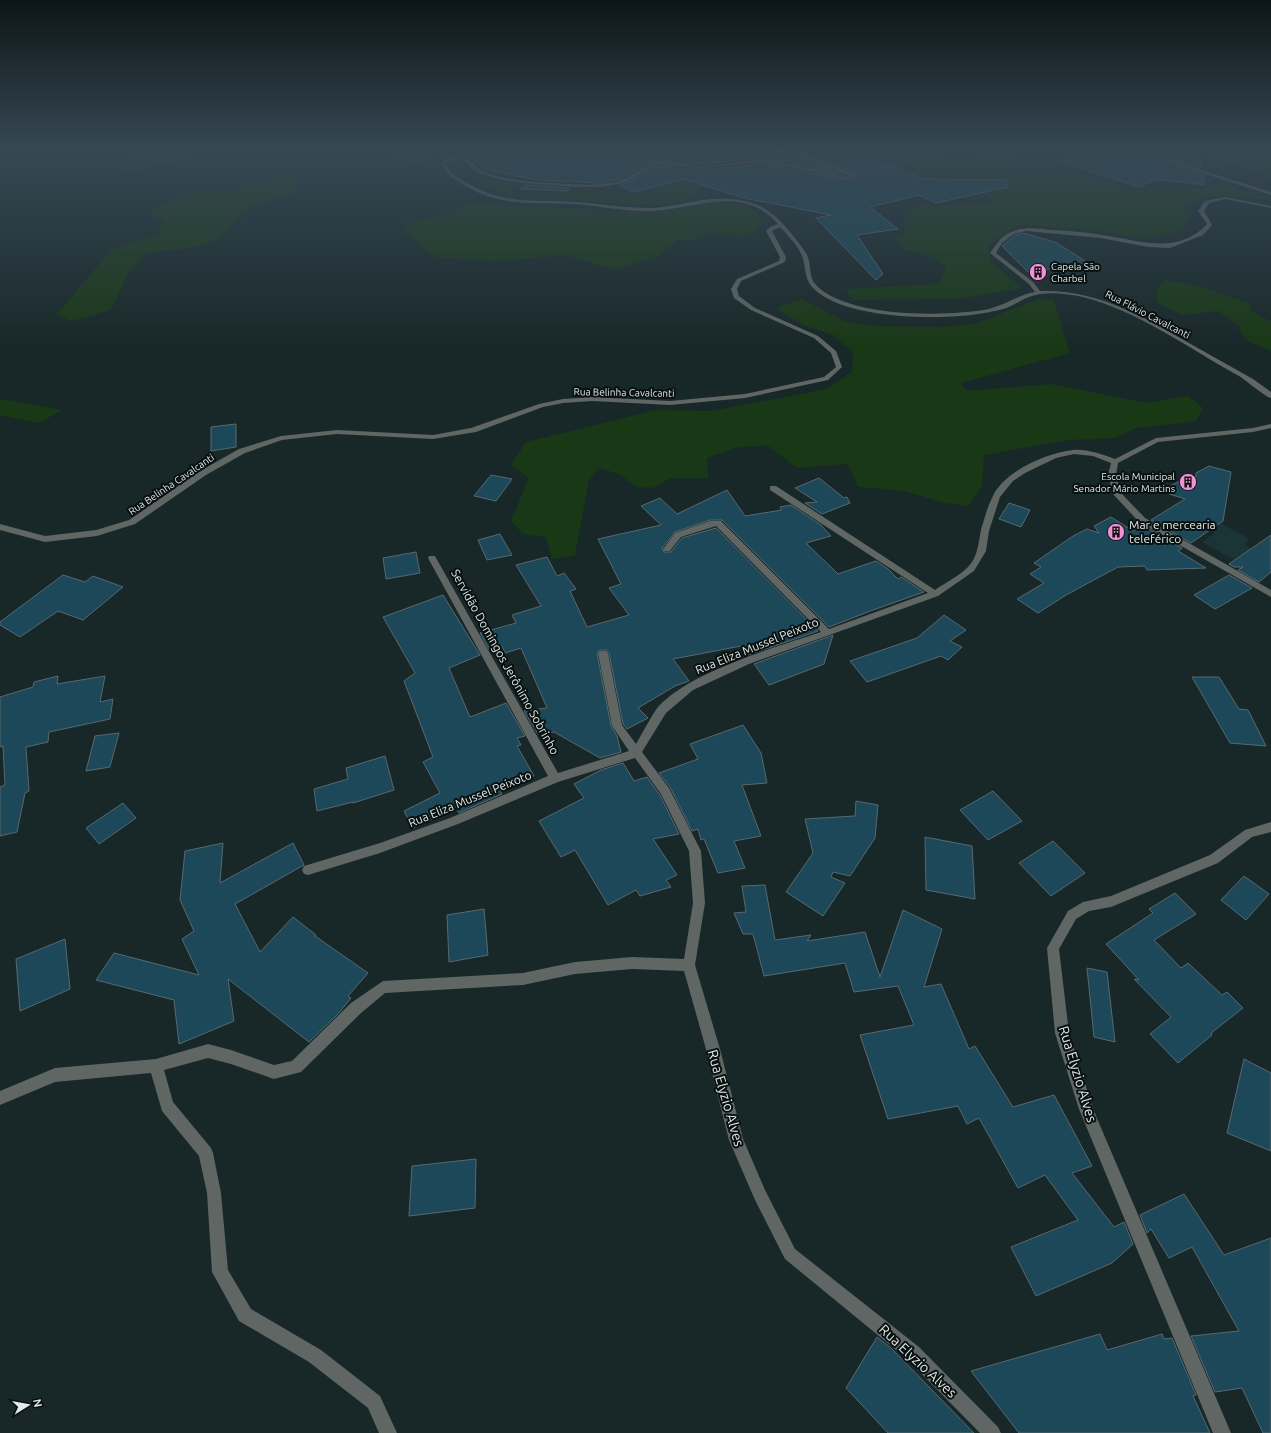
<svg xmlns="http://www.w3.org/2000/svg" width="1271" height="1433" font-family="Ubuntu,sans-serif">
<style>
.built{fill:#1b3435}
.green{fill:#193816}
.building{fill:#1c4859;stroke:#59686f}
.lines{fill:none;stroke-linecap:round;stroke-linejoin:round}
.street{fill:#5f6663;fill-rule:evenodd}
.labels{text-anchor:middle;stroke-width:4;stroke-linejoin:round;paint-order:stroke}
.far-poi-label{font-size:10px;fill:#e0eaea;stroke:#091010;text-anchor:start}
.far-street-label{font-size:10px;fill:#e0eaea;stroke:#091010}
.poi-label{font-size:12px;fill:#e0eaea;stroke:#091010;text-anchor:start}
.street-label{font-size:12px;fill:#e0eaea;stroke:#091010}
.near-street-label{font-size:14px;fill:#e0eaea;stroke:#091010}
</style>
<rect width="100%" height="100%" fill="#182829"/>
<path class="built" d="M1220,523L1250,539L1244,544L1251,549L1234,560L1202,542L1215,533L1213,530Z"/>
<g class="green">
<path d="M192,148H267L243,155L199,154L172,164L121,172L119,165L133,154L180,153Z"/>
<path d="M363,148H453L419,165L401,158L360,150Z"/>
<path d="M851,148H915L960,163L994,151L1018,155L1009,166L1050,174L1076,172L1134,191L1154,188L1186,190L1223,185L1271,198V201C1238,195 1213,191 1182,207L1189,217L1183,230L1151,238L1122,236L1093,229L1018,225L988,246L990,261L1022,288L957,299L852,300L846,289L938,284L947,267L931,257L903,249L893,237L905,232V216L921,205L939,206L995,203L985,193H998L986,181L972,178H943L936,181L903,178L916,170C893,147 894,164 870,158C864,157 858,150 851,148Z"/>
<path d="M1175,148H1271V179L1235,165Z"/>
<path d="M690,167L724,170L694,193L693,198L662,205L512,197L473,180L476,176L522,184L515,189L513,193L530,195L536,193H561L572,192L652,194L662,185L661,179L678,170Z"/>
<path d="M275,175L295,176L296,193L252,206L214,241L184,249L148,252L128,273L111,310L72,321L56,315L112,249L158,234L163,221L148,211L195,190L240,188Z"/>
<path d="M706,202C729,202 742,202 762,215L760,224L754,233L744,236L705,233L693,240H679L656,257L615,270L567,255L494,261L434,257L405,232V224L431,218L470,203L638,212L672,210Z"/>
<path d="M1165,280L1202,287L1249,303L1252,312L1271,321V351L1249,342L1239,331L1240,326L1218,311L1183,315L1157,303L1156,291Z"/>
<path d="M802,299L844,321L876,326L945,327L977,323L1039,299L1054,300L1070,353L961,383L967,391L1051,384L1146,403L1188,396L1203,408L1196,421L1136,428L1114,438L1068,440L984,455L982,486L968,506L941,502L905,491L859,487L847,464L797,468L767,445L735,448L707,458L708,478H670L653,488L636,487L619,474L599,468L589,479L575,555L552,559L546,537L523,534L511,521L529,478L511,465L526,442L657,410L712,411L827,389L852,372L853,352L833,335L803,325L777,309L783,305Z"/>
<path d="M0,399L62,410L39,423L0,415Z"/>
</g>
<g class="building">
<path d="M459,148H761L762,149L807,161L843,175L790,162L756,158L701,164L673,161L656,162L644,165L620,179L601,183L537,180L487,170Z"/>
<path d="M837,148H842L880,165L891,163L924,179L1007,180L1008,187L936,203L919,195L870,207L898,229L857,235L883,274L876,280L816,218L831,215L744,198L684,179L638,191H630L620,185L633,180L651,168L661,167L701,170L765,164L845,180L854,178L855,172L798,152L810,149L816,152Z"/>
<path d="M1089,148H1100L1101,149L1164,162L1203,175L1205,185L1157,179L1139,187L1058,161Z"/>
<path d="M1114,148H1155L1199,157L1202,168L1167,158Z"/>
<path d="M526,185L569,188L568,191L520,189Z"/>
<path d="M1024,233L1057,243L1088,263L1028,272L1002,246L1015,235Z"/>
<path d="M236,424V447L211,451V427Z"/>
<path d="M1209,466L1231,472L1223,521L1191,543L1151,520L1185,499L1160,491L1190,476L1196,477V473Z"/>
<path d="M491,475L512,479L496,501L474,496Z"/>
<path d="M819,478L844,498L847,497L850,503L822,514L805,503L817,502L795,488Z"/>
<path d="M727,490L745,516L782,510L780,507L791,505L821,525L831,536L806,543L838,574L876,561L888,569L898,579L901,577L924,592L873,610L829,627L722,520H710L675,532L662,548L664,552H671L682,538L716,528L818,631L748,655L741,646L673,659L689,681L675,686L638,708L648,718L627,729L623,724L609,653L606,650H600L597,653L611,726L617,736L621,752L600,758L554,732L538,734L524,711L547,708L521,648L505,653L502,646L490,651L480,633L516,623L512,615L541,606L516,565L547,557L557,576L564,573L576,589L570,591L587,627L629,615L609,588L621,584L598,539L661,525L641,506L660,498L677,514Z"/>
<path d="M1009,503L1030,510L1021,527L999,519Z"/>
<path d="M1111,517L1133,531L1142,525L1182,548L1178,551L1206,568L1147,570L1145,566L1118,567L1066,595L1038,613L1017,599L1044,583L1030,574L1041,567L1034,563L1073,536L1087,529L1099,533L1094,526Z"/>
<path d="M500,534L512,555L487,560L478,540Z"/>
<path d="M1271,535V572L1259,582L1238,570L1243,567H1234L1229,564Z"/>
<path d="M416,552L420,573L386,579L383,558Z"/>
<path d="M63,575L85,582L93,576L123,587L83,620L58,611L20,637L0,625V622Z"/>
<path d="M1229,575L1252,588L1215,609L1194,595Z"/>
<path d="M443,595L480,655L449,668L470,717L506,703L525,736L517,738L521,745L517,746L534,776L500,791L502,794L459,813L456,807L413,828L404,811L440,793L423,762L433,757L404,681L415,673L383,617Z"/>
<path d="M944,615L966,630L950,641L962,647L948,660L941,656L867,682L850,661L917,638Z"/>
<path d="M833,635L824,664L769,685L754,664Z"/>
<path d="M58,676L57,684L105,676L100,702L113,699L110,719L49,732L48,742L26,747L29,791L25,793L17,832L0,836V787L5,785L3,746L0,747V697L33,687L34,682Z"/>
<path d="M1192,677H1219L1239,709L1248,710L1266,746L1230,743Z"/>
<path d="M743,725L761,753L767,783L742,785L761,836L734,841L745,868L718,873L704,839L701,840L698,829L692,831L670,787L659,773L698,759L690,744Z"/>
<path d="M119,733L110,767L86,771L95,736Z"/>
<path d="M385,756L394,790L353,803V802L317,811L314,789L348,779L346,768Z"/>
<path d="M623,763L634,781L647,777L660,795L679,834L653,839L677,875L666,880L671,887L640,896L636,890L608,905L575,850L561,857L539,821L584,798L574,784L601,770Z"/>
<path d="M993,791L1022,821L988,840L960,810Z"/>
<path d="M856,801L878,805L875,838L850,876L833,872L831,877L845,883L823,916L786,892L813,853L805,819L855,816Z"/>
<path d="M123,803L136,818L99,844L86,828Z"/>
<path d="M925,837L972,846L975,899L926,890Z"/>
<path d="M1053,841L1085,873L1051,896L1019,863Z"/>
<path d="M223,843L220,883L293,843L304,865L235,904L260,952L293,917L316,935L315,936L368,973L348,996L351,998L338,1014L309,1042L228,979L234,1021L179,1044L174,1000L96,980L114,953L199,975L182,939L194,931L180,900L185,851Z"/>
<path d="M1244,876L1269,894L1246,920L1221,900Z"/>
<path d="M765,885L775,940L811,935L807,941L865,932L880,977L903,910L942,929L924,987L941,984L969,1049L975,1046L1013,1107L1054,1095L1092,1166L1072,1173L1114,1227L1124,1222L1133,1244L1112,1263L1036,1296L1011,1247L1078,1220L1045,1175L1018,1188L979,1118L967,1124L958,1106L888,1119L860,1035L914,1025L898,986L854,992L845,963L764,976L753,934H743L734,913L746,912L742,886Z"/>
<path d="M1175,893L1196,914L1154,940L1181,968L1188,963L1222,995L1227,992L1243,1008L1211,1033L1212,1035L1178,1063L1150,1034L1171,1017L1134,979L1139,980L1106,944L1153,913L1149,909Z"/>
<path d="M484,909L488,955L449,962L447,915Z"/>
<path d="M65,939L70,989L20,1011L16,959Z"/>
<path d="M1087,968L1107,972L1115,1042L1094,1037Z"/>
<path d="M1244,1059L1271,1073V1151L1227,1133Z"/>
<path d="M476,1159L475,1208L409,1216L412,1166Z"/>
<path d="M1184,1194L1224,1255L1271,1238V1433H1263L1242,1388L1215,1392L1191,1336L1239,1331L1192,1247L1169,1258L1151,1229L1147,1233L1140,1215Z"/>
<path d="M1100,1334L1107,1350L1162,1334L1164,1339L1172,1338L1196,1395L1193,1396L1210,1433H1019L971,1371Z"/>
<path d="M877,1337L892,1349L974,1433H888L846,1388Z"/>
</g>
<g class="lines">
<g class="street">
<path d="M762,148C784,145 831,165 854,173V177L845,179L795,168L765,163H749L701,168L661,165L650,167L632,179L618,184L601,187H577L524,183L502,180L476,172L461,158L452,159L445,164C450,173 458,178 467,183C507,206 534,199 576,202C601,204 626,208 651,208C677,207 701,197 727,199C760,200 775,213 795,238C799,244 805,250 808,257C811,266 809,278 816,285C848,318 946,317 989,309C1005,305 1018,295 1035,292L1029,284L990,253C996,245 1001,236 1011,232C1025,226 1039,229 1053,230C1069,231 1086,232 1102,235C1138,240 1178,256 1207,224L1198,211L1205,201L1225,197L1271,206V208L1225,199L1209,203L1204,211L1212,225L1203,235L1170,248L1148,247L1101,238L1026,231L1014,234L1002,243L996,253L1033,282L1040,291C1099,289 1148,319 1196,347C1215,358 1234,368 1253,379L1271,392V398C1264,396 1247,381 1239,376C1190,349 1138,311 1083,297C1068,294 1047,291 1032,296C1025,298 1019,302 1013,305C1006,309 998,310 990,312C948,321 843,321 812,287C804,278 806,266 802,256C798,245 787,235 780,227L772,231L786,257L785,262L741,281L737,289L739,296L755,308L818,336L836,351L842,367L828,380L745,398L670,405L592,401L563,403L543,407L476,432L433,439L337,434L282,440L245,453L206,475L135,524L97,536L45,542L0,530V524L45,536L96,530L129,520L200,471L239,449L281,436L337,430L433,435L471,428L539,404L563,399L592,397L670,401L745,394L824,377L836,367L831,353L814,338L751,310L734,298L731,289L737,279L779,261L780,257L766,231L770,227L778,224C743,184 696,209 652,211C626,212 600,206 574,204C533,202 502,207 465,186C455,180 446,175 441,164C446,157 454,154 462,156C471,158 475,168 484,172C511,182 541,182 570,184C589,185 610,186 627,178C638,172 644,164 656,163C672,160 686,165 701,166C720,166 738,161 756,160C786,160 816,170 845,177L850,176L807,160Z"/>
<path d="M1101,148H1108L1167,159L1271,192V195L1164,161Z"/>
<path d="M1271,424V428L1253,432L1158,442L1118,463L1116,475L1121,493L1145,518L1271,590V597L1139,522L1113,494L1108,475L1111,463L1093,456L1074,454L1056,458L1025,473L1013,481L1000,497L989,531L986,551L974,571L938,596L749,664L693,690L666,713L642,752L669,788L701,851L705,903L695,965L720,1049L743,1139L765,1190L795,1249L919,1347L998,1427L1001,1433H980L907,1359L785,1259L755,1200L729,1140L706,1049L684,971L632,969L575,974L523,985L385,993L361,1013L301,1072L274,1079L231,1064L208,1058L164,1070L173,1102L211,1148L213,1153L221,1193L228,1270L251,1309L321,1350L380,1396L397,1433H379L368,1408L309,1362L239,1321L212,1272L207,1193L199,1156L162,1111L151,1073L55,1082L0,1105V1091L55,1068L156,1059L208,1044L231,1050L274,1065L292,1061L351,1003L383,981L523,973L575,962L632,957L684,959L693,903L689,851L661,794L635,758L558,782L458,824L380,853L308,875L304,874L302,870L304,866L380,843L450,818L548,776L428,558L429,556H435L436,558L558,773L629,751L612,726L598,653L600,651H606L608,653L622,725L636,744C643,732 650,718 658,707C689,672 776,647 821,632L716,526L681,537L670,551H664L663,549L675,533L710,521H721L829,629L928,593L770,490V486H776L935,590C945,583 959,576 968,567C978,557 978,544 981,530C984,520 987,508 992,498C1002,472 1046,453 1073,450C1087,449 1101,454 1115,459L1156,438L1253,428Z"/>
<path d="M1271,822V832L1252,837L1218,863L1111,907L1089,911L1076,919L1059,949L1069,1033L1093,1109L1231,1433H1213L1079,1109L1055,1033L1047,948L1068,911L1083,902L1111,896L1210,855L1245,830Z"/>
</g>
</g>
<linearGradient id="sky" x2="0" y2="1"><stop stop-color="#0d1617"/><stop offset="0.43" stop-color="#374854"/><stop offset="1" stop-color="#374854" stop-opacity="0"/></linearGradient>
<rect width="1271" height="348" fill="url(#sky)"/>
<defs>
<symbol id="building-disc" viewBox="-11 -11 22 22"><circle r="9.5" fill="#f391d6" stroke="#091010"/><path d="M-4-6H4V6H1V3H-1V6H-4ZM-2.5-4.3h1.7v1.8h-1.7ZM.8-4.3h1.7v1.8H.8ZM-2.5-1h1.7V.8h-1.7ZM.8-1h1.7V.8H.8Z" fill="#111"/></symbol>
</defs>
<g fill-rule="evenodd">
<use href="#building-disc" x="1028" y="262" width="20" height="20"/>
<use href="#building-disc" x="1178" y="472" width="20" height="20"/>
<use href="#building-disc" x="1106" y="522" width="20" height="20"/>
</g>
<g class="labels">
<g class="far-poi-label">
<text x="1051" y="270">Capela São<tspan x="1051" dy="12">Charbel</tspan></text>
<text x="1175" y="480" text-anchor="end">Escola Municipal<tspan x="1175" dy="12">Senador Mário Martins</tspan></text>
</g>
<g class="far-street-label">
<text transform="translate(1148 314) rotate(27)" y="4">Rua Flávio Cavalcanti</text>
<text transform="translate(624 392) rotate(1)" y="4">Rua Belinha Cavalcanti</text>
<text transform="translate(171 484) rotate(-34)" y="4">Rua Belinha Cavalcanti</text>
</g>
<g class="poi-label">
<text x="1129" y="529">Mar e mercearia<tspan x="1129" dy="14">teleférico</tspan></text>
</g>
<g class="street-label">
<text transform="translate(757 646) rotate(-22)" y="4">Rua Eliza Mussel Peixoto</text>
<text transform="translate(505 662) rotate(61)" y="4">Servidão Domingos Jerônimo Sobrinho</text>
<text transform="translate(470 799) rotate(-22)" y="4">Rua Eliza Mussel Peixoto</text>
</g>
<g class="near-street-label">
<text transform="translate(1078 1074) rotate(73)" y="5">Rua Elyzio Alves</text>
<text transform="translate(726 1098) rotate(74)" y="5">Rua Elyzio Alves</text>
<text transform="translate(918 1361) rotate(43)" y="5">Rua Elyzio Alves</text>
</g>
</g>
<g transform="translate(28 1405) rotate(79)" stroke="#091010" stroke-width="3" paint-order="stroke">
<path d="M0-3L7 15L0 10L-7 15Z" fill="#e0eaea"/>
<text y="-6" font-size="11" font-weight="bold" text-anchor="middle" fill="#e0eaea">N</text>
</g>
</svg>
